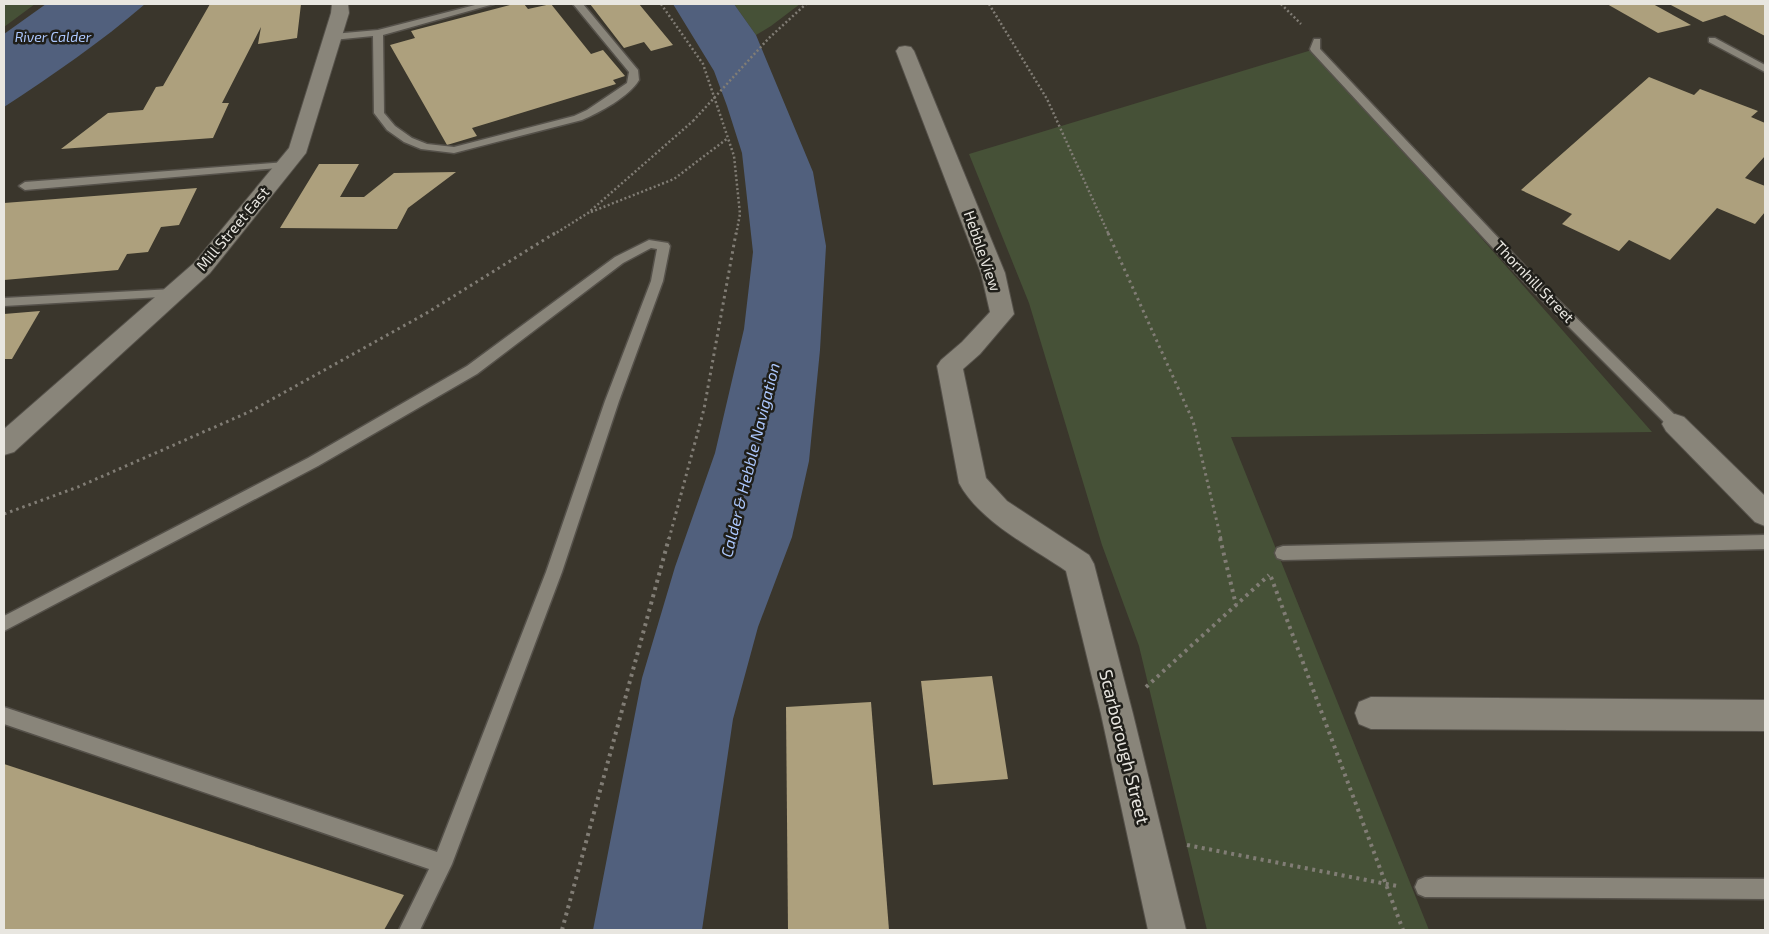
<svg xmlns="http://www.w3.org/2000/svg" width="1769" height="934" font-family="'Exo 2',sans-serif">
<style>
.green{fill:#465137}
.water{fill:#51607d}
.building{fill:#ada07d}
.lines{fill:none;stroke-linecap:round;stroke-linejoin:round}
.lane-casing{stroke:#55514a;stroke-width:3}
.street-casing{stroke:#55514a;stroke-width:2}
.secondary-casing{stroke:#55514a;stroke-width:2}
.path-far2{stroke:#817d75;stroke-width:2.5;stroke-dasharray:2 2.5;stroke-linecap:butt}
.path-far1{stroke:#817d75;stroke-width:3;stroke-dasharray:2.5 4;stroke-linecap:butt}
.path{stroke:#817d75;stroke-width:4;stroke-dasharray:3 4.5;stroke-linecap:butt}
.lane{fill:#89857a;fill-rule:evenodd}
.street{fill:#89857a;fill-rule:evenodd}
.secondary{fill:#89857a;fill-rule:evenodd}
.path-bridge{stroke:#817d75;stroke-width:2.5;stroke-dasharray:2 2.5;stroke-linecap:butt}
.labels{text-anchor:middle;stroke-width:5;stroke-linejoin:round;paint-order:stroke}
.far-water-label{font-size:14px;font-style:italic;fill:#acc7fd;stroke:#1f1e19}
.street-label{font-size:15px;fill:#e8e6e0;stroke:#1f1e19}
.water-label{font-size:16px;font-style:italic;fill:#acc7fd;stroke:#1f1e19}
.near-street-label{font-size:18px;fill:#e8e6e0;stroke:#1f1e19}
</style>
<rect width="100%" height="100%" fill="#3a362c"/>
<g class="green">
<path d="M4,4H35L4,27Z"/>
<path d="M734,4H800L771,26L756,35Z"/>
<path d="M1315,49L1652,432L1231,437L1429,930H1207L1139,646L1102,545L1029,303L969,154Z"/>
</g>
<g class="water">
<path d="M46,4H145C101,42 53,75 4,107V34Z"/>
<path d="M673,4H734L756,35L813,172L826,246L820,350L809,461L792,537L758,627L733,719L702,930H593L642,678L675,567L715,453L744,329L753,252L742,153L727,106L714,71Z"/>
</g>
<g class="building">
<path d="M210,4H301L297,38L258,44L261,27L222,103H229L213,138L61,149L108,113L143,110L156,87L163,86Z"/>
<path d="M514,4H524L528,9L551,4L591,54L603,50L625,76L613,80L616,84L472,128L477,136L447,145L390,45L415,38L411,31Z"/>
<path d="M590,4H639L673,45L651,51L644,42L624,48Z"/>
<path d="M1607,4H1653L1691,25L1658,33Z"/>
<path d="M1669,4H1765V36L1725,15L1703,22Z"/>
<path d="M1649,77L1694,95L1700,89L1758,111L1751,117L1765,123V156L1745,178L1765,186V212L1755,224L1717,208L1670,260L1629,240L1619,251L1562,224L1572,214L1521,190Z"/>
<path d="M319,164H359L340,197H364L394,173L456,172L408,208L397,229L280,228Z"/>
<path d="M197,188L179,225L161,227L148,252L127,254L118,270L4,280V203Z"/>
<path d="M40,311L12,359H4V314Z"/>
<path d="M992,676L1008,779L933,785L921,681Z"/>
<path d="M871,702L889,930H788L786,707Z"/>
<path d="M4,764L404,895L384,930H4Z"/>
</g>
<g class="lines">
<defs>
<g id="lane">
<path d="M479,4H494L383,35L384,113L395,126L412,138L427,144L454,147L574,116L587,110L627,83L629,72L573,4H583L638,70L639,80C630,96 599,113 582,120L454,153L421,149L404,142L387,130L374,113L373,36L333,40L328,37L333,34L378,30Z"/>
<path d="M1709,38H1715L1765,65V72L1709,42Z"/>
<path d="M1314,39H1320V49L1539,281L1680,420L1682,424L1680,428H1670L1529,287L1311,51L1310,49Z"/>
<path d="M286,162L290,163V167L25,190L19,186L25,182Z"/>
<path d="M649,240L668,243L670,246L663,281L619,401L562,572L452,864L420,930H399L429,869L4,724V707L437,852L546,572L605,401L651,281L657,249L651,248L623,263L477,374L318,466L4,631V616L308,458L467,366L615,257Z"/>
<path d="M173,289L178,290L179,293L178,296L4,306V298Z"/>
<path d="M1765,535V549L1283,560L1277,558L1275,553L1277,548L1283,546Z"/>
<path d="M1425,877L1765,879V899L1425,897L1418,894L1415,887L1418,880Z"/>
</g>
<g id="street">
<path d="M905,46L911,47L914,51L1005,273L1014,314L980,354L963,369L986,478L1007,501L1089,555L1094,564L1133,714L1186,930H1148L1101,714L1066,571C1031,547 979,521 959,483L937,366L941,360L962,342L990,312L981,273L896,51L899,47Z"/>
<path d="M1675,414L1684,417L1765,496V526L1755,522L1666,431L1662,424L1666,417Z"/>
<path d="M1371,697L1765,700V731L1371,729L1359,724L1355,713L1359,702Z"/>
</g>
<path id="secondary" d="M332,4H348L349,13L306,153L210,273L14,452L4,455V429L194,263L289,148L331,13Z"/>
</defs>
<use href="#lane" class="lane-casing"/>
<use href="#street" class="street-casing"/>
<use href="#secondary" class="secondary-casing"/>
<g class="path-far2">
<path d="M661,4L703,64L734,156L740,214L736,235"/>
<path d="M989,4L1047,99L1109,235"/>
<path d="M1281,4L1301,24"/>
<path d="M769,38L806,4"/>
<path d="M591,212L674,179L728,138"/>
<path d="M553,235L588,213L693,121"/>
</g>
<g class="path-far1">
<path d="M1108,233L1193,421L1221,539"/>
<path d="M4,514L78,487L249,412L425,314L555,233"/>
<path d="M669,539L704,409L736,233"/>
</g>
<g class="path">
<path d="M1220,538L1236,605"/>
<path d="M1271,577L1403,930"/>
<path d="M1146,687L1269,575"/>
<path d="M1187,845L1397,886"/>
<path d="M562,930L669,538"/>
</g>
<use href="#lane" class="lane"/>
<use href="#street" class="street"/>
<use href="#secondary" class="secondary"/>
<path class="path-bridge" d="M693,121L769,38"/>
</g>
<g class="labels">
<g class="far-water-label">
<text x="53" y="42">River Calder</text>
</g>
<g class="street-label">
<text transform="translate(233 229) rotate(-50)" y="5">Mill Street East</text>
<text transform="translate(982 251) rotate(71)" y="5">Hebble View</text>
<text transform="translate(1534 282) rotate(46)" y="5">Thornhill Street</text>
</g>
<g class="water-label">
<text transform="translate(750 460) rotate(-76)" y="6">Calder &amp; Hebble Navigation</text>
</g>
<g class="near-street-label">
<text transform="translate(1124 747) rotate(76)" y="6">Scarborough Street</text>
</g>
</g>
<rect width="1769" height="934" fill="none" stroke="#e8e6e0" stroke-width="10"/>
</svg>
